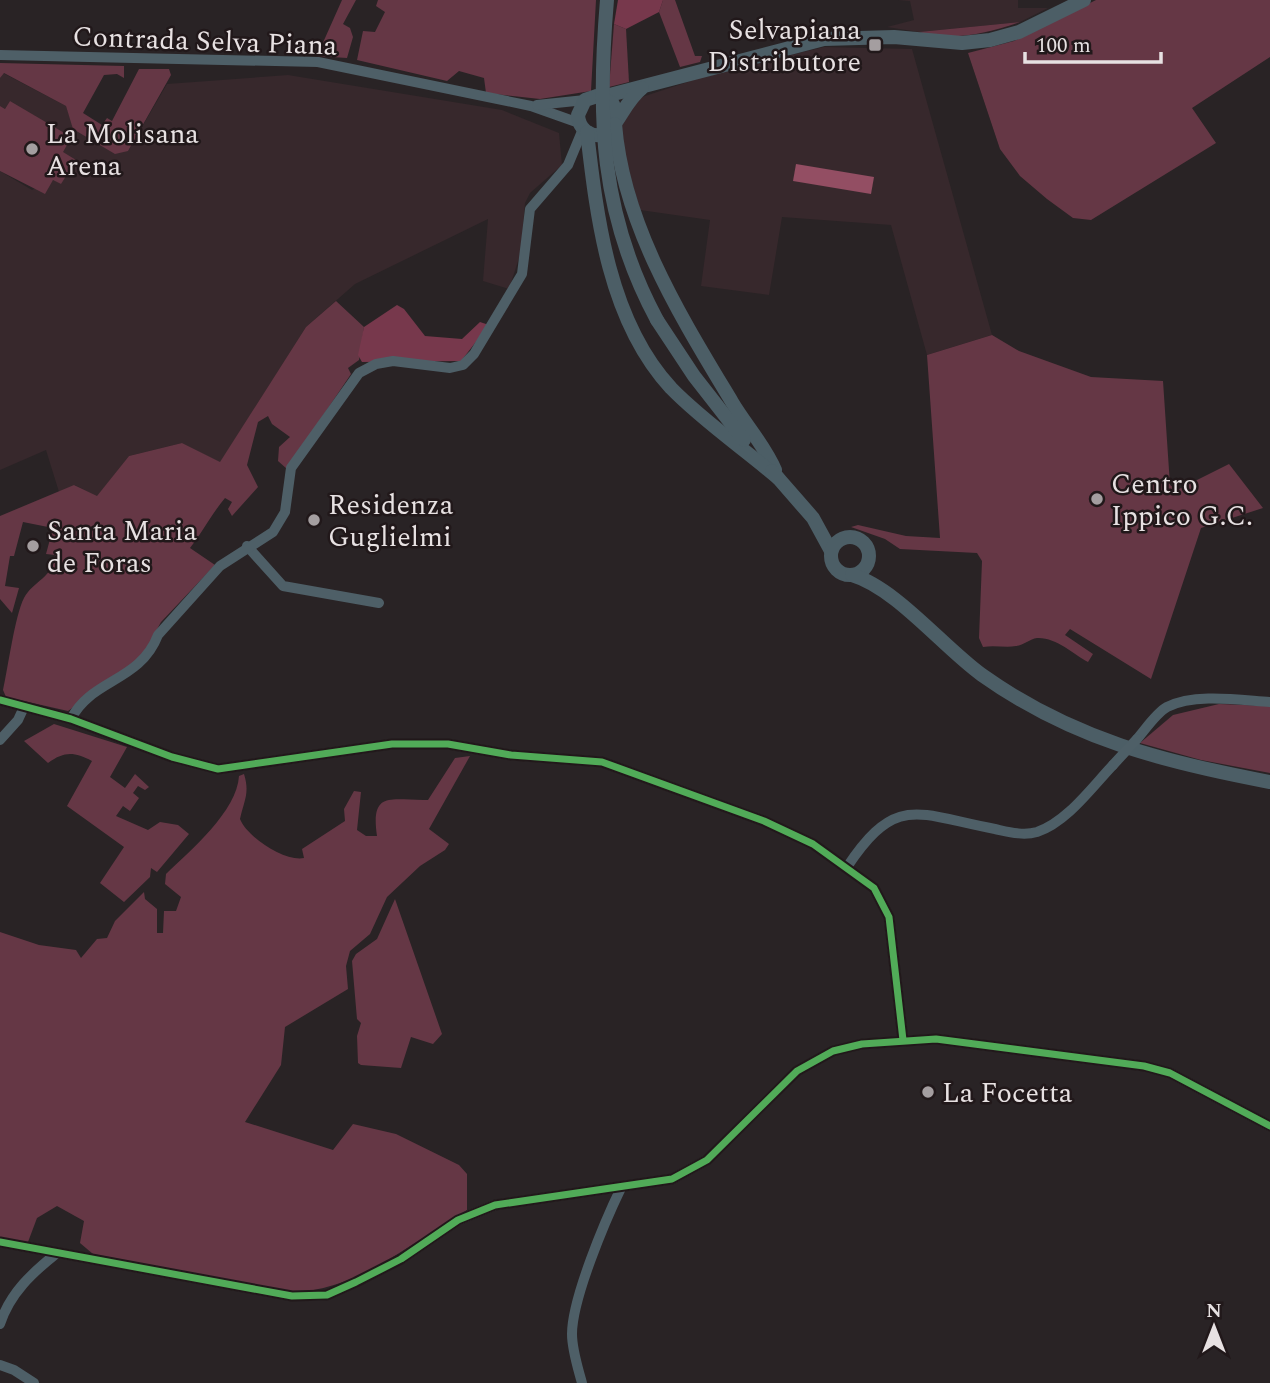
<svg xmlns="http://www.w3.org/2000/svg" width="1270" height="1383" font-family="Spectral,serif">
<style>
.built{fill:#37282c}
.green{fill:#653745}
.forest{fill:#77384c}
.water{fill:#934e63}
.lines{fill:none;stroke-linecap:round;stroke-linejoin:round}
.minor{stroke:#4e5f67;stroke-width:10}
.major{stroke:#4c5e66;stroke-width:14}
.minor-bridge{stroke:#4e5f67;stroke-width:10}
.major-bridge{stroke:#4c5e66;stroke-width:14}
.cycleway-casing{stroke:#21181a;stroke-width:11}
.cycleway{stroke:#51ab58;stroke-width:7}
.poi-dot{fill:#a49ea0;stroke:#21181a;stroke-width:2.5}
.labels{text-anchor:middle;stroke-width:5;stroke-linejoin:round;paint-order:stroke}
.poi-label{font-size:28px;fill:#e7e1e2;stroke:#21181a;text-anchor:start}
.street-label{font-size:28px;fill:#e7e1e2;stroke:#21181a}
</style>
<rect width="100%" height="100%" fill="#292325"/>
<g class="built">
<path d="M898,0H1018V8H1048L1020,22L919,32L887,27L914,20L910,1Z"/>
<path d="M824,47L912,49L992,335L927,355L891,225L782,217L769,295L701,286L710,220L640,210L621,144L622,117L636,99L712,74Z"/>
<path d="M3,73L66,106L74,129L128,151L167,84L288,75L502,110L559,133L562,165L530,193L525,203L521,252L509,289L483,281L488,219L355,284L306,327L220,463L182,443L129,456L97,497L75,485L59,492L46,450L0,470V171L32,190L54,180L61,184L62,142L66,135L10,101L5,109L0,106V78Z"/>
</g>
<g class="green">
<path d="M342,0H356L343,24L350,28L353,37L347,58L317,56Z"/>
<path d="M378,0H596L591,91L540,99L486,93L484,78L459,71L447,81L357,60L363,31L375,32L385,12L376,6Z"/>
<path d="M663,0H675L695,56H702L700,62L680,67L659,12Z"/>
<path d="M1096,0H1270V57L1192,108L1216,143L1091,220L1073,218L1047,199L1020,176L1000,149L968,53L1014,41Z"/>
<path d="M1020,22C988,33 953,42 919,32Z"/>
<path d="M614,24L626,29L629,82L609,87Z"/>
<path d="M0,63L124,66V78L117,74L104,75L83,113L102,125L107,118L112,121L139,69H169L171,75L128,151L115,154L73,129L66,106L4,73L0,78Z"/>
<path d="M10,101L66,134L62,141L67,145L63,152L76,160L61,184L53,180L45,194L0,171V106L5,109Z"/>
<path d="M336,301L364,327L359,360L348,368L351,374L287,469L278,461L279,447L290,437L272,424L268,416L258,422L247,465L258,487L232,516L228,509L232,502L225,498C211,515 203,531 190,548L215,565L161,622L140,660L68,711L6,697L3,690C8,668 15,615 24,598C33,581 54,577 55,555L46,554L53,528L23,522L14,556H10L5,586L19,588L12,613L0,599V516L74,485L97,496L129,456L182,443L220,462L306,327Z"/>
<path d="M992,335L1019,351L1091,377L1163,381L1170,485L1177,490L1229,464L1263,508L1201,528L1151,679L1070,629L1065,635L1093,654L1088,662C1073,654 1056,637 1037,638C1030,639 1024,645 1016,646C1006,648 995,645 983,647L979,638L982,561L977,553L900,549L885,539L851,527L858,525L906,536L940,538L927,355Z"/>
<path d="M1219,704L1270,706V773L1201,760L1140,743L1173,715Z"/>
<path d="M54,724L127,747L110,777L125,788L135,774L149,787L145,790L138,786L133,793L139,798L130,811L123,806L116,816L148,830L160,822L178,825L189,834L157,872L151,868L150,877L124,902L100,883L124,847L67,806L92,761C74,752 65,751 48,763L24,741Z"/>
<path d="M470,756L429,829L449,844L445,850L420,866L387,897L370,934L350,951L346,966L348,989L285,1027L281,1065L245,1122L333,1150L353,1124L396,1134L459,1165L467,1174V1210C411,1242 360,1290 293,1292L93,1254L80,1243L84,1221L57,1206L37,1218L28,1242L0,1238V932L39,945L76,950L81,958L97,939L107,938L115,921L144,892L145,899L157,909V933H163L164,911H176L181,897L165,884L166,874C191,850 237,811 239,776L244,774C250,793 244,801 240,819C247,837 285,862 304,858L302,849L345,821L344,809L354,791L361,792L357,830L366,836H377C370,789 392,801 428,800L455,758Z"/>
<path d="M395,899L442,1034L433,1044L411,1037L401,1068L361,1065L358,1063L357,1036L361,1023L357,1019L352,961L356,954L377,939Z"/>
</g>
<g class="forest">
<path d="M618,0H663L659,12L626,29L614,24Z"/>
<path d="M397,305L404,309L425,336L462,339L480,322L489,325L461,361L362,362L358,355L364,327Z"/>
</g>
<path class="water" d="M796,164L874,177L871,194L793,181Z"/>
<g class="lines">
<g class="minor">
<path d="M0,55L318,62L531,106L579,123"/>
<path d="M537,105L585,100"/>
<path d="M247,546L283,586L379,603"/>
<path d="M0,700L71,719L172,757L218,769L392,744H448L511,755L602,762L764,821L813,844L874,888L889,917L903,1040"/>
<path d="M71,719C91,679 140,682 158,635L220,566L273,532L285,512L291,468L359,373L376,364L393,361L450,368L463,365L474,354L522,274L530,209L568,165L583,129"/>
<path d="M1137,739C1145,730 1156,713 1167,707C1195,693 1239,700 1270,702"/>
<path d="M0,740L18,720L24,707"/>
<path d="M847,867C897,792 918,815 995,829C1009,832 1023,836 1037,832C1067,822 1092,787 1113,765"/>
<path d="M0,1242L292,1296L327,1295L356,1282L401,1259L458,1220L495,1205L672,1179L707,1160L797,1071L833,1051L862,1044L936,1039L1144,1066L1170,1073L1270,1126"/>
<path d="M0,1324C10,1293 32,1273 57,1253"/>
<path d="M0,1365L14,1370L34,1383"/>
<path d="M582,1383C578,1368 572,1350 572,1334C572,1299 605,1221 621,1188"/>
</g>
<g class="major">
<path d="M602,97L824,39L894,37L962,43L990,40L1019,32L1084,0"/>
<path d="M617,117L613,104L597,96L585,100L578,115C579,129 589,137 603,135C618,127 624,102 642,88"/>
<path d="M615,124C623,225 681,317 732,402C745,424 765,446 775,470"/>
<path d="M587,132C597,219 609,321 671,388C703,421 743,448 778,478"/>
<path d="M657,320L694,376L744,440"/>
<path d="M772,471L813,518L831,551"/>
<circle cx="850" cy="556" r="19"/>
<path d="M852,575C896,588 943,647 982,675C1072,739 1164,762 1270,782"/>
</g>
<path class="minor-bridge" d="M1113,765L1137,739"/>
<path class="major-bridge" d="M607,0C597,117 600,214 657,320"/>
<defs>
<g id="cycleway">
<path d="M0,700L71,719L172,757L218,769L392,744H448L511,755L602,762L764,821L813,844L874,888L889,917L903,1040"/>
<path d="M0,1242L292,1296L327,1295L356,1282L401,1259L458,1220L495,1205L672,1179L707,1160L797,1071L833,1051L862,1044L936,1039L1144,1066L1170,1073L1270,1126"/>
</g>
</defs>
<use href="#cycleway" class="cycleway-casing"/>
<use href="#cycleway" class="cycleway"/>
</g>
<g class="poi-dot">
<rect x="868" y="38" width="14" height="14" rx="3.5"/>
<circle cx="32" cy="149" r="7"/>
<circle cx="1097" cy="499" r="7"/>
<circle cx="314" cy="520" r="7"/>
<circle cx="33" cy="546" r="7"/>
<circle cx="928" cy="1092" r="7"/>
</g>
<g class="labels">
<g class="poi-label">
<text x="861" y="39" text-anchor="end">Selvapiana<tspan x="861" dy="32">Distributore</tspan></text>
<text x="46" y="143">La Molisana<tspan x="46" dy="32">Arena</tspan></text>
<text x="1111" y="493">Centro<tspan x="1111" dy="32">Ippico G.C.</tspan></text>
<text x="328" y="514">Residenza<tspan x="328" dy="32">Guglielmi</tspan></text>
<text x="47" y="540">Santa Maria<tspan x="47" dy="32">de Foras</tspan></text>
<text x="942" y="1102">La Focetta</text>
</g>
<g class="street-label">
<text transform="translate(205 40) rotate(2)" y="10">Contrada Selva Piana</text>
</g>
</g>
<g transform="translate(1214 1327)" stroke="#21181a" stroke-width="5" paint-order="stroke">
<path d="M0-5L12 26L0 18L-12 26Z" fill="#e7e1e2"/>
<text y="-10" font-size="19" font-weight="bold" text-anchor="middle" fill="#e7e1e2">N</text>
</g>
<path d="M1025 52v10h136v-10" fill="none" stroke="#e7e1e2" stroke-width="3.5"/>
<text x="1036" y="52" font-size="21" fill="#e7e1e2" stroke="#21181a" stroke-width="5" paint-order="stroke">100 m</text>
</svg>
